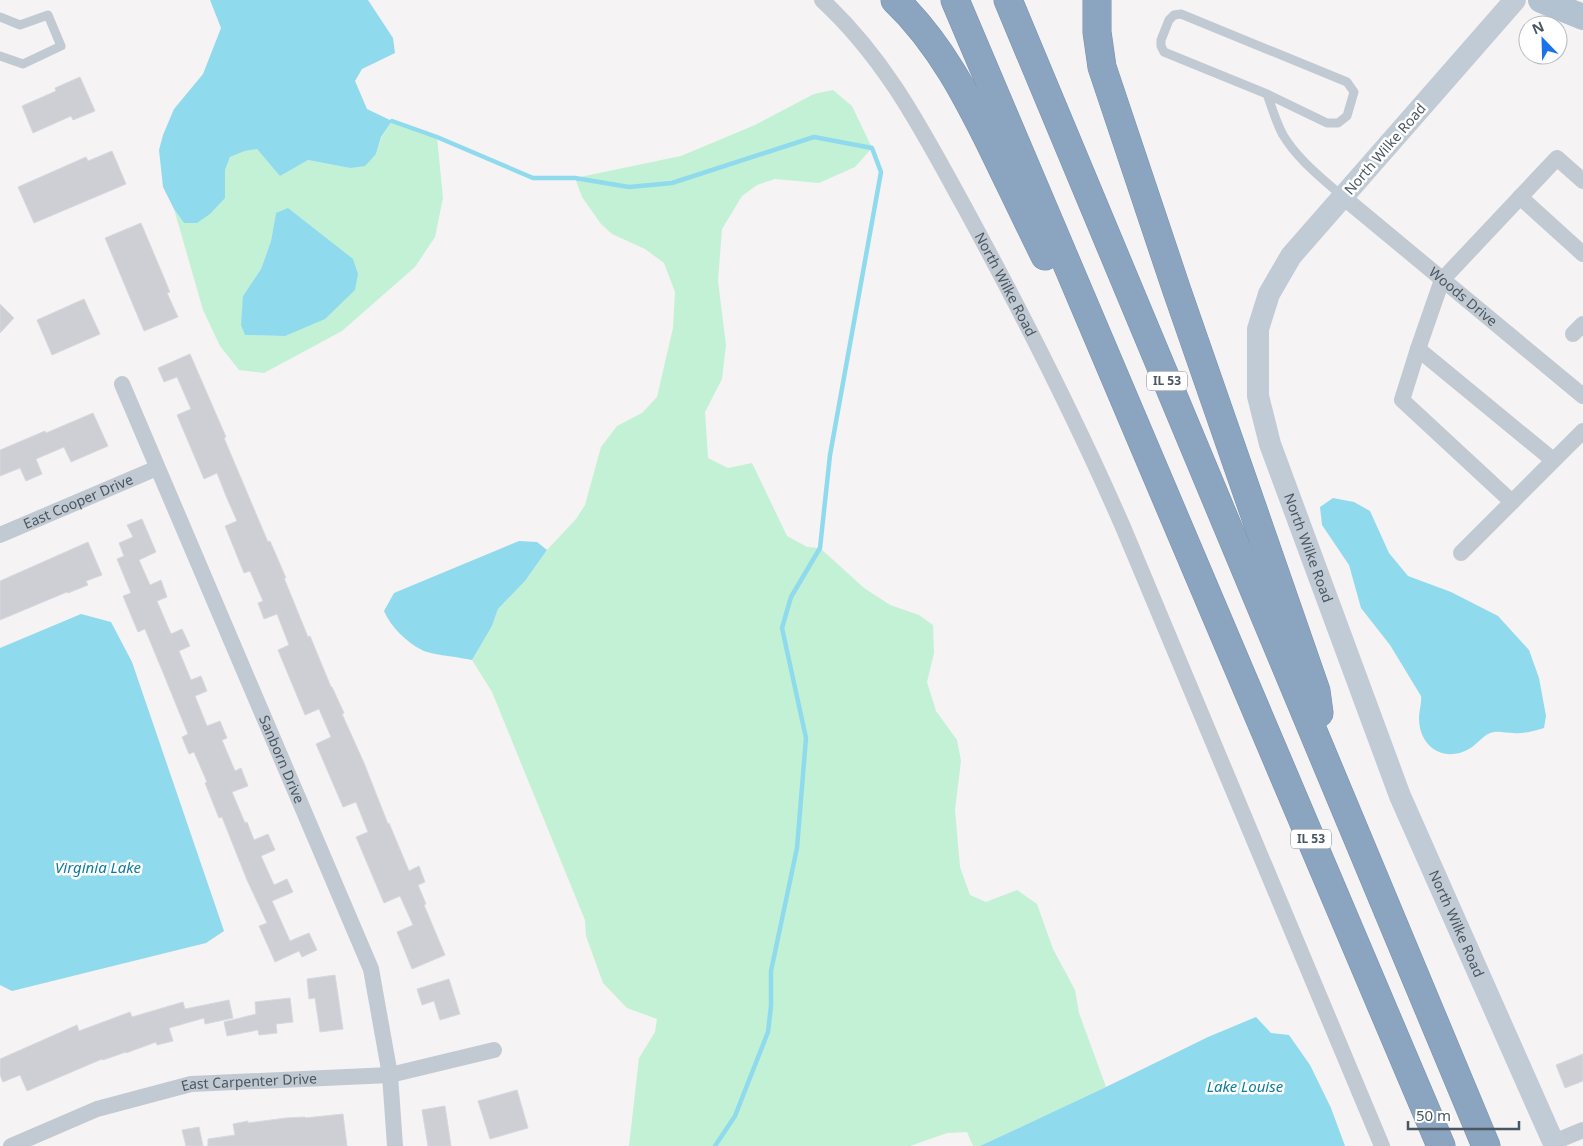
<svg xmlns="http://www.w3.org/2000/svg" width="1583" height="1146" font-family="'Noto Sans',sans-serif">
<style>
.green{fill:#c3f1d5;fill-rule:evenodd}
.water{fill:#90daee}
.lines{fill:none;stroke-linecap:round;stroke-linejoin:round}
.stream{stroke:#90daee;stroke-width:4.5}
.building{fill:#cdcfd5;stroke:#d7d9de}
.highway-casing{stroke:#7690ad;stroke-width:29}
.lane{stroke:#c1cad2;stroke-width:9}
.street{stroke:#c1cad2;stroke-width:16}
.secondary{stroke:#c1cbd6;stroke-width:22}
.primary{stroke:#b3c2d1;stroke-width:26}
.highway{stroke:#8ba5c1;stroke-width:28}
.labels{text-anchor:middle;stroke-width:5;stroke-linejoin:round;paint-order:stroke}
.shield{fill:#fff;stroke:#808990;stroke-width:1}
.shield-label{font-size:12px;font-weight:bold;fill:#4a5661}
.street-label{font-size:14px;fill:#4a5661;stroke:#fff}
.water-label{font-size:15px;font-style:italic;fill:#0c7c9b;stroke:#fff}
</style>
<rect width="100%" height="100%" fill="#f5f3f3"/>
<g class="green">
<path d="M833,90L852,106L872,148L855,167L819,183L775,179L757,185L742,196L722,229L718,281L726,345L722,379L705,412L708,458L728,468L752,463L787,536L807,547L820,548L864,588L890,605L919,615L933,625L934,653L927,682L936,711L957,740L961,761L955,810L960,867L970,895L986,902L1017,890L1037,904L1053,949L1075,990L1079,1013L1106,1087L980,1146H973L967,1132L947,1133L910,1146H629L639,1058L655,1032L657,1019L627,1008L603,983L586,936L585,920L492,692L472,660L492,626L498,609L525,581L547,550L576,519L585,505L601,447L617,426L642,413L657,397L673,328L675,292L664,263L645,249L612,234L601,224L582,197L575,178L681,156L755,125L814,94Z"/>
<path d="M392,121L437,137L443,198L435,237L415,267L342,331L264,373L239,370L220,346L203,310L174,209L184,223L225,198V170L230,157L245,151L257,149L280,175L308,160L350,168L376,154L381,138ZM276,213L285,336L245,335L243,296L261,269L271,241Z"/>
</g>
<g class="water">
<path d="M210,0H368L393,38L395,53L362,69L355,81L367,109L392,121L381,137L376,154L365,166L350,168L308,160L280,176L257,149L245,151L230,157L225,170V198L210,214L197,223H184L174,209L163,187L159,150L163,135L174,109L203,74L221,28Z"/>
<path d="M288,208L353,259L358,274L355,290L325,319L285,336L245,335L241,325L243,296L261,269L271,241L276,213Z"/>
<path d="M1333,498L1354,502L1370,511L1389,553L1408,576L1451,592L1498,616L1529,650L1539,678L1546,716L1544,728C1534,731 1524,734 1513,733C1507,733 1500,731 1494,732C1483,734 1478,744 1469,749C1444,763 1419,747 1419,718C1419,711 1422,703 1421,696L1390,645L1361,608L1349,565L1322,525L1320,507Z"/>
<path d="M519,541L537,542L547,550L525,581L498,609L492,626L472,660C460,657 431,655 422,650C406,642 391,627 384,611L394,593Z"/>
<path d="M81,614L111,622L132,662L224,931L206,943L12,991L0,985V648Z"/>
<path d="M1256,1017L1271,1033L1289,1035L1310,1065L1331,1108L1345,1146H980L1106,1087L1208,1037Z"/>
</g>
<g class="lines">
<path class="stream" d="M392,121L437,137L533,178H575L629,187L672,183L814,137L872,148L881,172L830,455L820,548L791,597L782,628L806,738L797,848L771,971V1006L768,1032L735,1116L715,1146"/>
</g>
<g class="building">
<path d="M80,77L95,111L73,120L71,116L33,133L22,106L56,91L55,88Z"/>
<path d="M112,151L126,184L34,223L18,187L86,157L88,161Z"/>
<path d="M141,223L170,292L167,293L178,317L144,331L105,238Z"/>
<path d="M84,299L100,334L52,355L37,320Z"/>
<path d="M0,304L14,318L0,333Z"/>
<path d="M190,354L226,437L224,438L268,542L270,541L286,578H284L308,637L310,636L331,687H332L344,713L342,714L364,763L388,824L389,823L409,871L419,866L425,882L418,885L426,904L424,905L445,955L412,969L397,932L413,925L400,896L384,903L356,837L368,832L356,802L343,807L316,744L331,737L319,709L305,715L278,650L289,645L277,614L264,619L258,603L263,601L250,571L244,573L225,526L237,521L226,496L217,473L204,479L177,415L191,409L177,377L164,382L158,368Z"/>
<path d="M93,413L108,446L71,462L64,447L36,459L42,474L26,481L20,468L0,476V450L45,431L46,433Z"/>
<path d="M142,519L156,552L139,560L150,585L161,580L167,597L157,601L171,634L182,629L190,646L179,651L191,680L201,676L207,691L195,696L207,726L220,721L227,738L222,740L235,771L241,768L248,786L232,792L245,823L247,822L254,840L268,834L275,850L261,856L274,885L287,879L293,892L272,901L290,941L309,933L317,950L302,957L299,951L275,962L259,926L267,923L247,880L222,817L219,818L205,783L207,782L194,752L189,754L182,737L188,734L164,675L145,629L138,632L123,596L131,593L117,559L124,556L119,543L133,537L127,525Z"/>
<path d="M88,542L102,575L86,581L88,585L68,593L67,592L0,620V581Z"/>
<path d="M335,975L343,1029L320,1032L315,998L309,999L307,979Z"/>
<path d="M449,979L460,1014L440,1020L434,1001L422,1005L417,989Z"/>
<path d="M290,998L293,1022L276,1024L277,1033L259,1035L258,1030L227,1036L224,1022L256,1014L255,1002Z"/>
<path d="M229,1000L233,1018L205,1024L204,1018L169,1028L173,1041L157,1045L156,1042L126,1053V1052L103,1060L102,1059L27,1091L20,1075L3,1082L0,1075V1059L77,1025L79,1031L130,1012L132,1017L183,1002L185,1009Z"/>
<path d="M1583,1054V1081L1565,1088L1556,1065Z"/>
<path d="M517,1090L528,1128L490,1139L478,1101Z"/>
<path d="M445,1106L451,1146H428L422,1110Z"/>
<path d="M343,1114L347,1146H208V1139L235,1135L233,1124L248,1121V1123L286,1118L305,1117V1118Z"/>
<path d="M199,1127L203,1146H186L182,1130Z"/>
</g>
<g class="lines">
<defs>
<g id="highway">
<path d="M895,0C940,43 968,98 995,153C1012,188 1028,222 1045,256"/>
<path d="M955,0L1441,1146"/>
<path d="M1008,0L1486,1146"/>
<path d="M1097,0V32L1102,67L1176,288L1316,691L1319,713"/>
</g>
</defs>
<use href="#highway" class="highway-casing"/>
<g class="lane">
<path d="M0,17L20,25L48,15L61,46L23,64L0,56"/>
<path d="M1267,94L1327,123H1338L1347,116L1354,92L1347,82L1181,14L1174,15L1169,20L1161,40V46L1164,52L1267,94C1272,108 1276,122 1283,135C1298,160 1322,178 1343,197"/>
</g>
<g class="street">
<path id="s1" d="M822,0C887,60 923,132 965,208C1022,313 1075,417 1123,527L1382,1146"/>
<path id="s2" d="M1343,197L1583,396"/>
<path d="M1520,197L1583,254"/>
<path d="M1573,334L1583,324"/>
<path d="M1418,349L1442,280L1557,158L1583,181"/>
<path id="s3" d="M122,384L371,969L390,1075L395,1146"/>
<path d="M1512,502L1402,400L1418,349L1553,460"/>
<path id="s4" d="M0,535L157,468"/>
<path d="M1461,553L1583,431"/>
<path d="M1554,1142L1583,1130"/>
<path id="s5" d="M11,1146L97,1109L191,1084L390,1075L494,1050"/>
</g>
<path class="secondary" id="s6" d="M1515,0L1291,256L1269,294L1258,329V396L1270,444L1400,796L1555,1146"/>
<path class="primary" d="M1541,0L1583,17"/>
<use href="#highway" class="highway"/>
</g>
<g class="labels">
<g class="shield">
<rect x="1147" y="371.5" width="40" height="19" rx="4"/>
<rect x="1291" y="829.5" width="40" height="19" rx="4"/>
</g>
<g class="shield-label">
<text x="1167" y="385">IL 53</text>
<text x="1311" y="843">IL 53</text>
</g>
<g class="street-label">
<text transform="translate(1385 149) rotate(-49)" y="5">North Wilke Road</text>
<text dy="5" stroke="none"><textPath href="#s1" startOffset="340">North Wilke Road</textPath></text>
<text dy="5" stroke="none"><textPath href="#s2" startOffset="156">Woods Drive</textPath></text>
<text dy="5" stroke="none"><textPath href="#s4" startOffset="85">East Cooper Drive</textPath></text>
<text dy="5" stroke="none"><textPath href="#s6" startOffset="648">North Wilke Road</textPath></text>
<text dy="5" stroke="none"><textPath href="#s3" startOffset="408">Sanborn Drive</textPath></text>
<text dy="5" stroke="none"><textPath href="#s6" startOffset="1052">North Wilke Road</textPath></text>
<text dy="5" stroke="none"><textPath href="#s5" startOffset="249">East Carpenter Drive</textPath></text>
</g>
<g class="water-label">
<text x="98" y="873">Virginia Lake</text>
<text x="1245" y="1092">Lake Louise</text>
</g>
</g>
<g transform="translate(1543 40) rotate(337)"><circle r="24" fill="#ffffff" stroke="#b7bbc0"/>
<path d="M0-4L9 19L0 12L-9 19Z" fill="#1a73e8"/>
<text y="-8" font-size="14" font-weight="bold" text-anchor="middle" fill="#4a5661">N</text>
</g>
<path d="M1408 1121v8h111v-8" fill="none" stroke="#4a5661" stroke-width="2.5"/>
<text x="1416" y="1121" font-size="15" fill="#4a5661" stroke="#ffffff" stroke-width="4" paint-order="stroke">50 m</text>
</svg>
